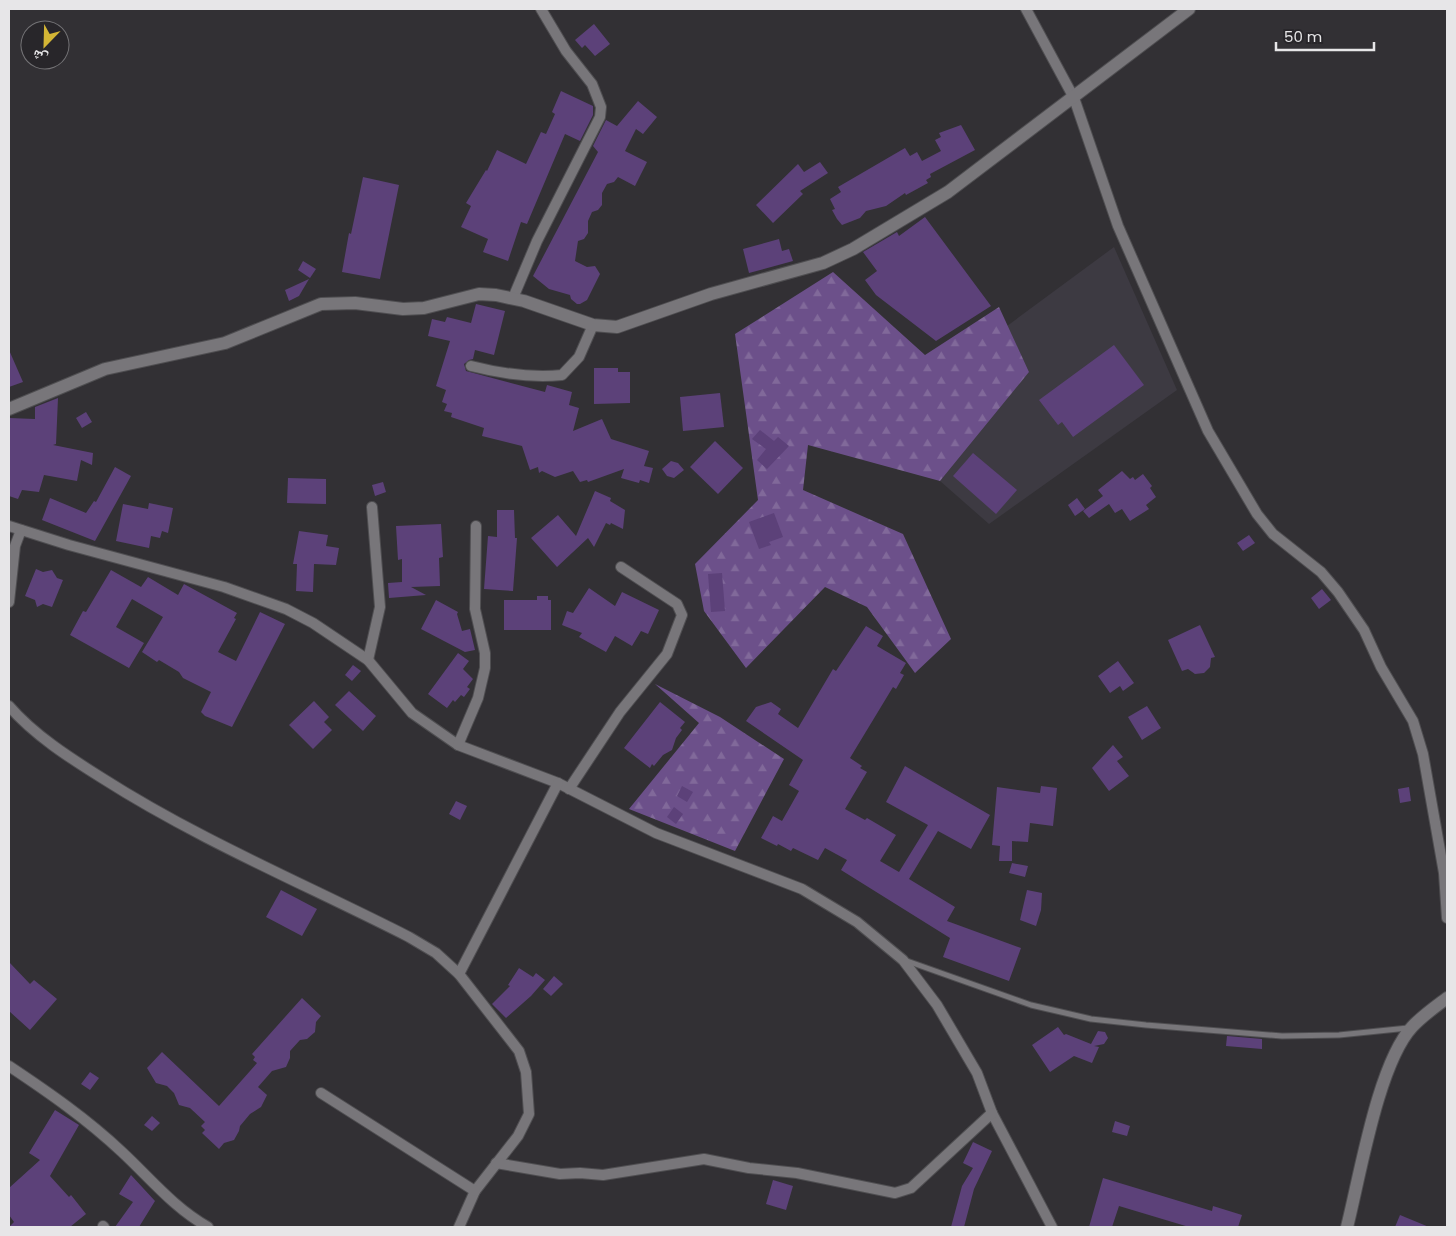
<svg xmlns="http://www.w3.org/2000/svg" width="1456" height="1236" font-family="Poppins,'Noto Naskh Arabic',sans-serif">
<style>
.built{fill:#3d3a42}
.forest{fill:url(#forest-firs)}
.building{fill:#5c4179}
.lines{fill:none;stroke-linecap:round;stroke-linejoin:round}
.service-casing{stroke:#4f4e51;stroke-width:7}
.minor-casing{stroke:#4f4e51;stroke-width:12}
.tertiary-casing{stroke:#4f4e51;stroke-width:14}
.service{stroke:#78767a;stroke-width:5}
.minor{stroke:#78767a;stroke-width:10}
.tertiary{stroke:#78767a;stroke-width:12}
</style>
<defs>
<pattern id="forest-firs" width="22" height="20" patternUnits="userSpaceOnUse" patternTransform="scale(1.25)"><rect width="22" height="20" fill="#6c508a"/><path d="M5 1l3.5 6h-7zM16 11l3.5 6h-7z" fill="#81699a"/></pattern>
</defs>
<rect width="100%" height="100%" fill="#323034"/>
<path class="built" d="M1114,247L1177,390L989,524L940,481L1029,372L1007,326Z"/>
<g class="forest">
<path d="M833,272L925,355L999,307L1029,372L940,481L808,445L803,490L903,534L951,639L915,673L867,607L825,587L746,668L704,611L695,564L758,500L735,334Z"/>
<path d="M655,684L720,717L784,759L735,851L629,809L699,723Z"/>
</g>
<g class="building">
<path d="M594,24L610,44L595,56L585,45L582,48L575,40Z"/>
<path d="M561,91L593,106V115L580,141L565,134L527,224L521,222L508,261L483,252L488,239L461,227L471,206L466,203L486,170L487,171L497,150L526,164L541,132L546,134L555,114L552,112Z"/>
<path d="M638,101L657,117L643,134L636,129L625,151L647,162L635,186L618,177L614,182L607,184L602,193V205L598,210L592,212L588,221V233L584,239L578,241L575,261L587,267L595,266L600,274L587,300L580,304H577L571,299L570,295L549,289L533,276L598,152L593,146L606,120L617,126Z"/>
<path d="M961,125L975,150L930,174L931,177L926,180L928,183L906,195L905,193L886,206L866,211L860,218L842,225L837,219L832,210L835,209L830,199L841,192L838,187L905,148L910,156L917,152L922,161L941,151L935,140L941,137L939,133Z"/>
<path d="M820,162L828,173L800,191L803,194L773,223L756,205L798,164L804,172Z"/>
<path d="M363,177L399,185L380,279L342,272L349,233L351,234Z"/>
<path d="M925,217L991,306L936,341L876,295L865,280L877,271L863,252L897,232L899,236Z"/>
<path d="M779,239L782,251L789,249L793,261L749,273L743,249Z"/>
<path d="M303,261L316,269L310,278L298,270Z"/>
<path d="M309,279L299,296L289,301L285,290Z"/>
<path d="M476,304L505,311L494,355L475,350L473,359L469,360L464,364L466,371L545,392L547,385L572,392L569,405L579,408L573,431L602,419L611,439L649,451L644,466L653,468L649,483L640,480L639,483L621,478L624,469L588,482L587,480L580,482L573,471L555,477L542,471L539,473L538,467L530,470L522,446L482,436L484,428L451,417L452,413L444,411L447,404L442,402L446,390L436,386L450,341L428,336L432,319L445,322L447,317L471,323Z"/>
<path d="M1114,345L1144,385L1073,437L1062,422L1058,425L1039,400Z"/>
<path d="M9,350L23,382L9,387Z"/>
<path d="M594,368H618V372H630V403L594,404Z"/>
<path d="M720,393L724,427L683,431L680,397Z"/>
<path d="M58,398L56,444L53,445L93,453L92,465L81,460L77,481L44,475L39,492L22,490L18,499L9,496V418L35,419V407Z"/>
<path d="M86,412L92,422L82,428L76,418Z"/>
<path d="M760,430L774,441L778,437L789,446L767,469L757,460L766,449L752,439Z"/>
<path d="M715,441L743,468L718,494L690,467Z"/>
<path d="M973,453L1017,490L996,514L953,476Z"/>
<path d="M671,461L678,463L684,470L674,478L667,476L662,469Z"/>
<path d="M115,467L131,476L95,541L42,520L50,498L86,513L94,501L96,502Z"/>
<path d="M1122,471L1130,479L1133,477L1135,480L1143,474L1152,486L1150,488L1156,497L1146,505L1149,509L1130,521L1122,509L1115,513L1109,504L1089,518L1083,511L1103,496L1098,490Z"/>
<path d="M288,478L326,479V504L287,503Z"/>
<path d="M383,482L386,492L375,496L372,485Z"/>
<path d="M595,491L611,498L610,501L625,510L623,529L611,523L610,525L606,523L594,547L588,538L557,567L531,538L558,515L576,536Z"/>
<path d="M1077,498L1085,509L1075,516L1068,505Z"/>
<path d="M149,503L173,508L168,533L162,531L160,538L151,536L149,548L116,541L123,504L148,509Z"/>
<path d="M497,510H514L515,538H517L513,591L484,589L488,536L497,537Z"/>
<path d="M774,513L783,537L769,542L771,545L759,549L749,522Z"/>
<path d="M441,524L443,557L439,558L440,586L411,587L426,595L389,598L388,583L402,582V559L398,560L396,526Z"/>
<path d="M299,531L328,535L326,546L339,548L336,565L314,564L313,592L296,591L297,564H293Z"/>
<path d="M1249,535L1255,543L1243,551L1237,543Z"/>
<path d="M36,569L43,572L52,570L57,578L63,580L52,607L43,604L37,607L35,600L25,596Z"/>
<path d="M111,570L141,587L148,577L178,595L184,584L237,613L234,618L236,619L218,652L236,661L260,612L285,624L232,727L205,716L201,712L211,692L183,678L179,672L159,660L157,662L142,652L163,617L132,599L116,627L144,643L129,668L70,635L83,611L86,612Z"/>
<path d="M722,573L725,611L711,612L708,574Z"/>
<path d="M589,588L615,606L622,592L659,610L648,634L641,631L632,646L615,636L606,652L579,637L582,633L562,625L567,611L573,613Z"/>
<path d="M1322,589L1331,600L1319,609L1311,598Z"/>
<path d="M537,596H548V600H551V630H504V600H537Z"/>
<path d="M436,600L458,612L457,614L462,631L470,629L475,650L465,652L421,629Z"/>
<path d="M1200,625L1215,657L1211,658L1210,667L1204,673L1195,674L1188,669L1182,671L1168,640Z"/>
<path d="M866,626L883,636L877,646L906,663L900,673L904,675L896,689L893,687L850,758L862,766L860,768L867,772L845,809L865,820L867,818L896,835L880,861L899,872L928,825L886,802L905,766L990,815L971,849L938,831L909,879L955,907L947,921L1021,948L1009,981L943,957L950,938L841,870L847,860L825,848L818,860L793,848L791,851L778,844L777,846L761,838L773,816L782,821L799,791L789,785L803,760L746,721L756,707L771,702L781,709L778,714L798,728L833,669L836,671Z"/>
<path d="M458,653L469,661L463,669L473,679L467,687L470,689L464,697L461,695L455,702L453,700L447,708L428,694Z"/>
<path d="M1118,661L1134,683L1123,691L1120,686L1110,693L1098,676Z"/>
<path d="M353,665L361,671L352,681L345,675Z"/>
<path d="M349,691L376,716L363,731L335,705Z"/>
<path d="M314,701L329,717L324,722L332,730L313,749L289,725Z"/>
<path d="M660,702L685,722L680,728L682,730L676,738L672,750L663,755L654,766L652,764L650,768L624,748Z"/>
<path d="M1147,706L1161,728L1142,740L1128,717Z"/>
<path d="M1113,745L1123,757L1117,761L1129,776L1109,791L1092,768Z"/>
<path d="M682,786L693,792L687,802L677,796Z"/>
<path d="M1041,786L1057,788L1053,826L1030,823L1028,842L1012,841V861H999L1000,846L992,845L997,787L1040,793Z"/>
<path d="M1409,787L1411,801L1400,803L1398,789Z"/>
<path d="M456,801L467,806L460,820L449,814Z"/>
<path d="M674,807L683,814L676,824L667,817Z"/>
<path d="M1012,863L1028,866L1025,877L1009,873Z"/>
<path d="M281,890L317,909L302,936L266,917Z"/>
<path d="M1027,890L1042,893L1041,910L1036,926L1020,920Z"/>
<path d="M9,962L30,984L34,980L57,999L30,1030L9,1011Z"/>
<path d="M519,968L533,977L536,973L545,980L531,996L506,1018L492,1004L510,986L508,985Z"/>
<path d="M554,976L563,984L551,996L543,989Z"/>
<path d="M302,998L321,1016L316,1022L315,1032L307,1039L300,1040L290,1051V1058L286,1067L272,1071L258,1087L267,1095L261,1107L250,1114L240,1126L239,1131L234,1140L224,1143L219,1149L202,1133L205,1130L201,1126L205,1122L190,1108L179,1105L174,1093L167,1086L156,1083L147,1068L162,1052L219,1106L257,1063L253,1060L255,1057L252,1054Z"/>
<path d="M1058,1027L1064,1035L1066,1034L1091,1044L1098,1031L1105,1032L1108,1038L1104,1044L1094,1046L1099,1047L1092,1063L1074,1056L1050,1072L1032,1045Z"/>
<path d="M1227,1036L1262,1039V1049L1226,1046Z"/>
<path d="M90,1072L99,1078L90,1090L81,1084Z"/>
<path d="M55,1110L79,1125L50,1176L69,1197L71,1195L86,1214L70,1227H9L14,1222L9,1215V1188L40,1160L29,1153Z"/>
<path d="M152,1116L160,1123L152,1131L144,1125Z"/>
<path d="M1115,1121L1130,1126L1127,1136L1112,1132Z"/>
<path d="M973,1142L992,1151L974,1189L964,1227H951L962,1186L973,1168L963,1163Z"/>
<path d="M131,1175L155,1201L139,1227H115L133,1202L119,1194Z"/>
<path d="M1103,1178L1212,1211L1213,1206L1242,1215L1238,1227H1189L1119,1206L1112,1227H1089Z"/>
<path d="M773,1180L793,1186L786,1210L766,1204Z"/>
<path d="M1400,1215L1429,1227H1395Z"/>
</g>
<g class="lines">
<defs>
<path id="service" d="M907,961L1031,1005L1091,1019L1146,1025L1282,1036L1339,1035L1408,1028"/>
<g id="minor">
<path d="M1026,9L1074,98L1118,226L1208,431L1257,514L1273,534L1321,572L1338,592L1364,630L1381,667L1413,721L1423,754L1444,873L1447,918"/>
<path d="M513,298L537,241L600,117L601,107L592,84L566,51L541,9"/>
<path d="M471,366C502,374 530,378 562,375L579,357L593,325"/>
<path d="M9,526L69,545L224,587L286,609L313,623L368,660L412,713L458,745L558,783L656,833L802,889L857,922L903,960L937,1005L977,1073L992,1113L1052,1227"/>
<path d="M9,602L15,546L21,530"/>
<path d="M368,660L380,607L372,507"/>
<path d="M9,706C34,735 70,758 102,778C199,840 307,885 409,937L436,953L459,974L519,1051L526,1072L529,1114L518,1136L475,1191L459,1227"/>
<path d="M458,745L478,698L485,668V653L475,609L476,526"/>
<path d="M569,789L620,712L667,654L682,615L677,604L621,567"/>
<path d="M459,974L558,783"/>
<path d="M9,1066C48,1092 87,1119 122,1152C150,1178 174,1208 208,1227"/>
<path d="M321,1093L475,1191"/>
<path d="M496,1163L560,1174L580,1173L603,1175L704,1159L749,1168L797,1173L895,1193L911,1188L992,1113"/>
<path d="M103,1226L104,1227"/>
</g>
<g id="tertiary">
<path d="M9,409L105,369L225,343L321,304L355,303L403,309L424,308L479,294L496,295L524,301L593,325L617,327L711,294L823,263L853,249L948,192L1189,9"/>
<path d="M1347,1227C1360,1176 1378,1064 1412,1027C1422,1016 1435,1007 1447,998"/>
</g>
</defs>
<use href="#service" class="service-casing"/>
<use href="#minor" class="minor-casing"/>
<use href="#tertiary" class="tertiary-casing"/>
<use href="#service" class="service"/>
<use href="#minor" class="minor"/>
<use href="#tertiary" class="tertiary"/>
</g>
<rect width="1456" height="1236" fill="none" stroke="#e7e6e8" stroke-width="20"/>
<g transform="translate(45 45) rotate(203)"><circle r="24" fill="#28262a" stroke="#747376"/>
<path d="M0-4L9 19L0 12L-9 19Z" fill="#d4b635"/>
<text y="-8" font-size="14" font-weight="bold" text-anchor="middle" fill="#e7e6e8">ش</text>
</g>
<path d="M1276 42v8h98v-8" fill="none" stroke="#e7e6e8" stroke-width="2.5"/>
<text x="1284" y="42" font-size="15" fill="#e7e6e8" stroke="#28262a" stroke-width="4" paint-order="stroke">50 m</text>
</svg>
